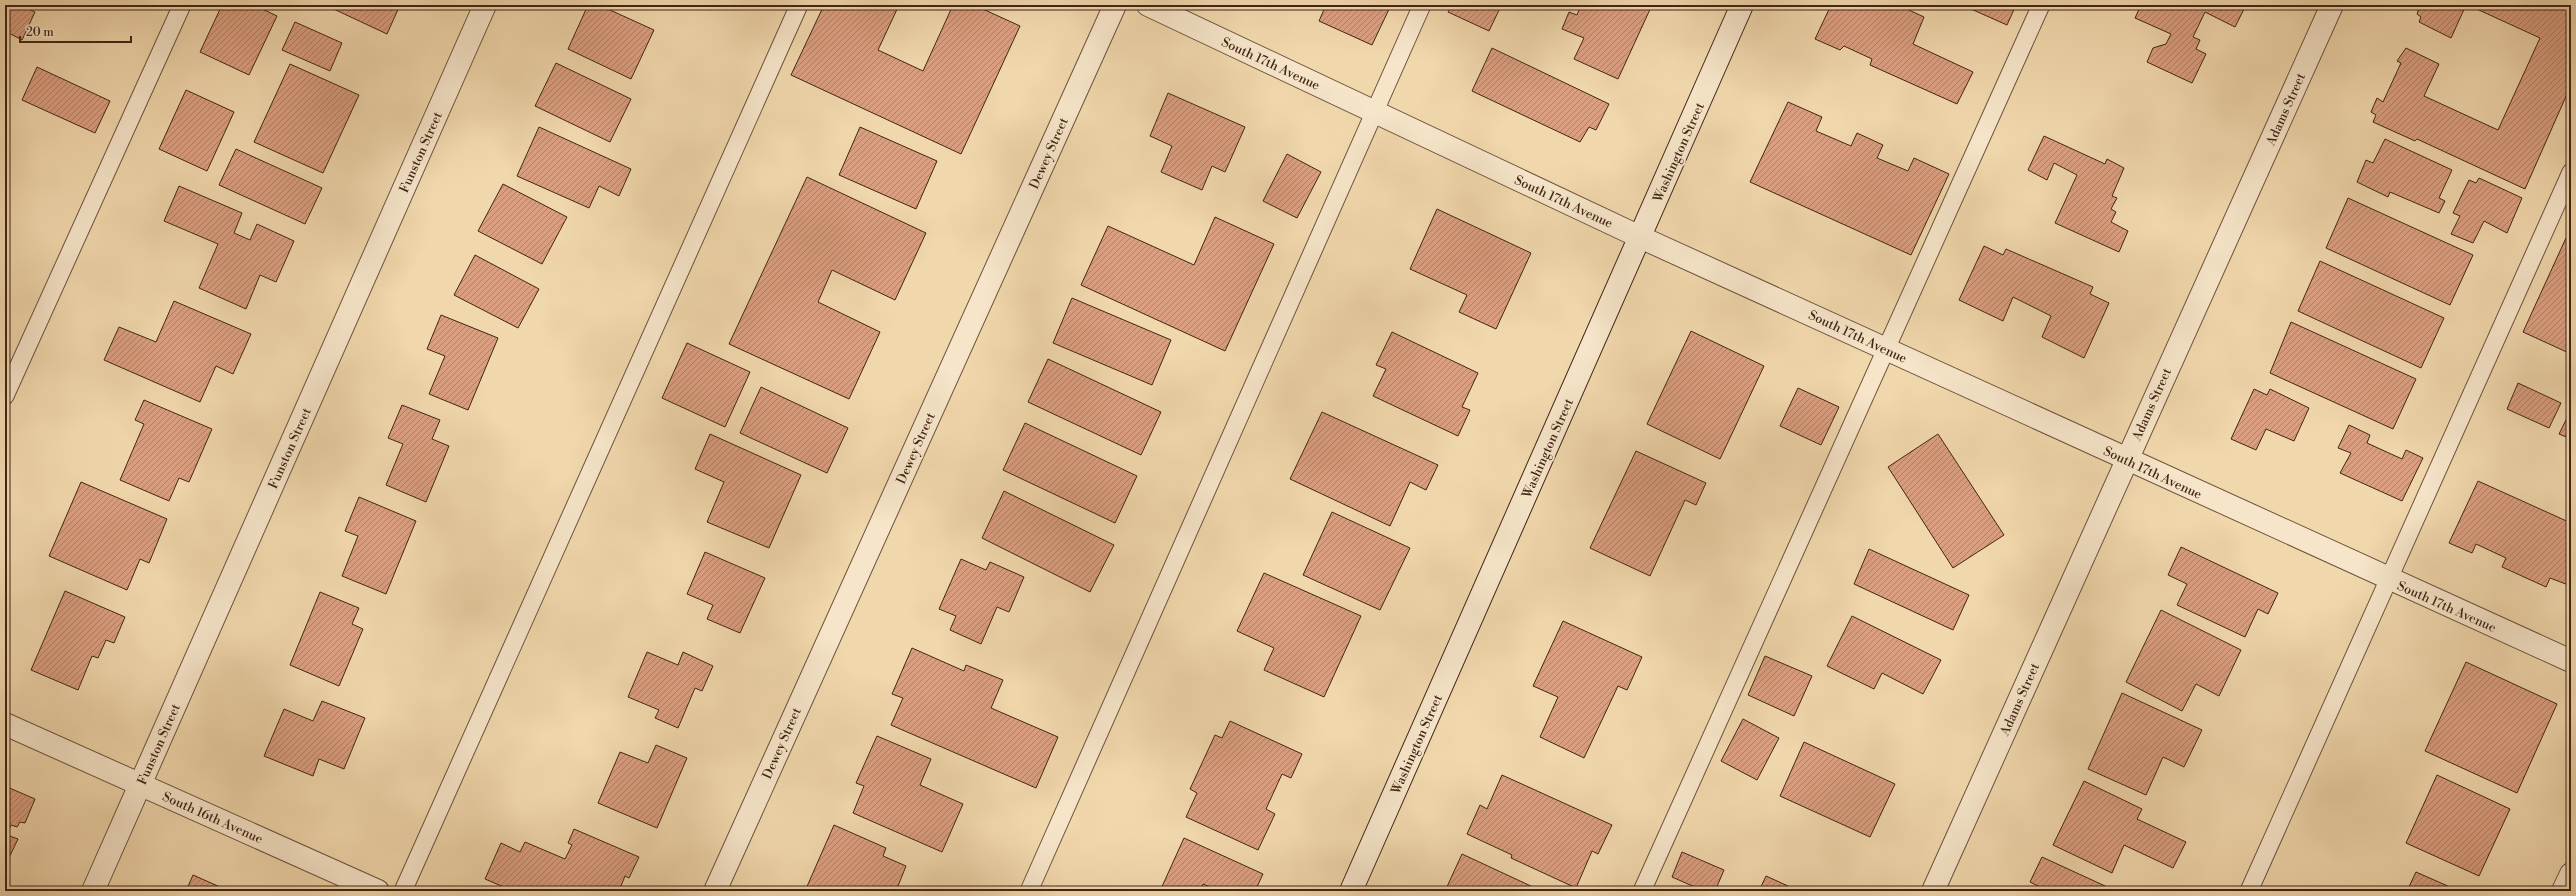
<svg xmlns="http://www.w3.org/2000/svg" width="2576" height="896" font-family="'Libre Bodoni',serif">
<style>
.building{fill:url(#building-hatch);stroke:#412516}
.lines{fill:none;stroke-linecap:round;stroke-linejoin:round}
.lane-casing{stroke:#6d523c;stroke-width:19}
.street-casing{stroke:#6d523c;stroke-width:24}
.secondary-casing{stroke:#412516;stroke-width:24}
.lane{stroke:#f6e5c9;stroke-width:17}
.street{stroke:#f6e5c9;stroke-width:22}
.secondary{stroke:#f6e5c9;stroke-width:22}
.labels{text-anchor:middle;stroke-width:4;stroke-linejoin:round;paint-order:stroke}
.street-label{font-size:13px;fill:#412516;stroke:#f6e5c9}
</style>
<defs>
<pattern id="building-hatch" width="6" height="6" patternUnits="userSpaceOnUse"><rect width="6" height="6" fill="#da9f81"/><path d="M-1 1l2-2M0 6l6-6M5 7l2-2" fill="none" stroke="#b28169"/></pattern>
</defs>
<rect width="100%" height="100%" fill="#f1d7ac"/>
<filter id="stains"><feTurbulence type="fractalNoise" baseFrequency=".005" numOctaves="4"/><feColorMatrix values="0 0 0 0 .2 0 0 0 0 .09 0 0 0 0 .02 0 0 0 .5 -.17"/></filter>
<radialGradient id="worn" r=".72"><stop offset=".6" stop-color="#630" stop-opacity="0"/><stop offset="1" stop-color="#630" stop-opacity=".3"/></radialGradient>
<g class="building">
<path d="M5,5H20L35,12L22,40L7,32L5,37Z"/>
<path d="M222,5H254L277,16L249,75L200,52Z"/>
<path d="M325,5H400L387,34Z"/>
<path d="M588,5H599L654,30L631,79L568,49Z"/>
<path d="M824,5H899L878,50L923,71L953,5H974L1020,26L961,154L791,75Z"/>
<path d="M1326,5H1391L1372,45L1319,21Z"/>
<path d="M1452,5H1493L1500,8L1489,31L1448,12Z"/>
<path d="M1581,5H1652L1618,79L1574,59L1584,38L1562,29L1569,12L1577,15Z"/>
<path d="M1831,5H1898L1924,17L1913,44L1973,72L1957,104L1870,65L1872,59L1844,46L1840,50L1815,39Z"/>
<path d="M1962,5H2016L2007,25Z"/>
<path d="M2141,5H2155L2161,8L2162,5H2246L2235,27L2205,12L2193,37L2200,40L2196,49L2206,54L2192,83L2147,62L2153,48L2166,44L2171,34L2135,18Z"/>
<path d="M2426,5H2466L2451,38L2419,22L2421,17L2417,14L2420,6L2424,8Z"/>
<path d="M2468,5H2571V85L2525,189L2417,139L2415,141L2373,122L2376,115L2371,112L2377,98L2383,102L2401,63L2397,61L2406,48L2439,64L2424,96L2498,130L2540,38Z"/>
<path d="M295,22L342,43L330,71L282,50Z"/>
<path d="M1492,48L1609,104L1596,130L1589,127L1580,142L1472,91Z"/>
<path d="M556,63L631,99L610,142L535,106Z"/>
<path d="M290,64L359,95L323,173L254,142Z"/>
<path d="M37,67L110,101L95,133L22,100Z"/>
<path d="M186,90L234,112L207,171L159,149Z"/>
<path d="M1168,93L1245,127L1225,172L1212,166L1202,190L1161,172L1172,146L1150,136Z"/>
<path d="M1788,102L1822,117L1816,131L1851,146L1857,133L1883,145L1877,158L1908,171L1914,158L1949,174L1911,255L1750,182Z"/>
<path d="M539,127L631,169L619,196L599,186L589,208L517,176Z"/>
<path d="M860,127L937,161L916,209L839,175Z"/>
<path d="M2044,136L2105,164L2107,159L2124,168L2112,196L2117,198L2111,209L2116,212L2111,222L2128,231L2119,252L2055,223L2077,175L2054,163L2047,180L2028,170Z"/>
<path d="M2385,139L2452,170L2439,198L2445,201L2439,213L2390,192L2388,197L2357,182L2366,160L2373,163Z"/>
<path d="M236,149L322,188L305,224L219,185Z"/>
<path d="M1287,154L1321,172L1297,218L1263,201Z"/>
<path d="M807,177L926,233L895,300L832,270L818,302L880,332L849,399L729,344Z"/>
<path d="M2479,178L2522,198L2507,233L2484,221L2473,243L2451,234L2460,216L2453,213L2469,180L2476,183Z"/>
<path d="M503,184L567,217L542,264L478,231Z"/>
<path d="M179,186L242,213L234,233L250,240L257,224L294,241L276,282L260,275L246,309L199,288L218,244L164,221Z"/>
<path d="M2348,198L2473,255L2450,305L2326,248Z"/>
<path d="M1437,209L1531,253L1496,329L1459,312L1467,295L1410,269Z"/>
<path d="M1215,217L1274,244L1225,351L1081,285L1108,226L1194,265Z"/>
<path d="M2566,238L2571,240V354L2523,332Z"/>
<path d="M1984,246L2003,255L2006,249L2093,287L2090,294L2109,303L2084,358L2042,337L2051,316L2013,297L2003,321L1959,300Z"/>
<path d="M475,255L539,289L518,328L454,295Z"/>
<path d="M2320,261L2444,318L2421,368L2298,311Z"/>
<path d="M1072,298L1171,340L1152,385L1053,343Z"/>
<path d="M174,301L251,334L233,374L216,366L200,402L104,360L119,327L156,342Z"/>
<path d="M441,315L498,338L468,410L429,394L445,356L427,349Z"/>
<path d="M2291,322L2416,379L2393,429L2270,373Z"/>
<path d="M1691,331L1764,366L1720,459L1647,424Z"/>
<path d="M1392,332L1478,373L1462,407L1470,410L1458,436L1373,396L1386,369L1376,365Z"/>
<path d="M687,343L750,372L725,427L662,398Z"/>
<path d="M1048,359L1161,412L1141,455L1028,402Z"/>
<path d="M2518,383L2561,403L2549,428L2507,409Z"/>
<path d="M761,387L848,428L827,473L740,433Z"/>
<path d="M1798,388L1839,407L1821,445L1780,426Z"/>
<path d="M2254,389L2267,395L2270,389L2309,408L2294,441L2266,429L2256,450L2231,439Z"/>
<path d="M144,400L212,429L189,482L179,478L169,501L120,480L144,424L135,420Z"/>
<path d="M402,405L440,420L432,439L449,446L426,502L386,485L403,444L388,438Z"/>
<path d="M2571,410V439L2559,434Z"/>
<path d="M1322,412L1438,465L1426,490L1410,482L1390,526L1290,479Z"/>
<path d="M1025,423L1137,476L1115,523L1003,470Z"/>
<path d="M2349,425L2370,435L2367,443L2402,459L2406,450L2423,458L2402,501L2340,473L2351,453L2338,448Z"/>
<path d="M710,434L801,475L769,548L707,522L724,482L695,469Z"/>
<path d="M1938,434L2004,535L1953,568L1888,467Z"/>
<path d="M1636,451L1706,483L1696,505L1685,500L1650,576L1590,548Z"/>
<path d="M2478,481L2571,523V586L2550,578L2546,587L2502,567L2506,558L2476,544L2472,553L2449,543Z"/>
<path d="M81,482L167,519L149,563L140,559L127,590L49,556Z"/>
<path d="M1004,491L1114,545L1090,592L982,538Z"/>
<path d="M359,497L416,521L386,594L342,576L358,536L345,531Z"/>
<path d="M1332,512L1410,548L1380,610L1303,575Z"/>
<path d="M2181,547L2278,593L2268,614L2258,609L2245,637L2177,605L2187,584L2168,575Z"/>
<path d="M1869,549L1969,595L1953,630L1854,584Z"/>
<path d="M705,552L765,578L740,633L707,619L713,605L687,594Z"/>
<path d="M961,559L986,570L990,562L1024,577L1009,612L997,607L981,644L950,630L956,616L939,609Z"/>
<path d="M1264,573L1361,616L1324,697L1264,670L1274,648L1237,631Z"/>
<path d="M65,591L125,617L114,643L106,640L98,658L92,656L78,690L31,670Z"/>
<path d="M320,592L359,608L352,624L363,629L339,686L290,665Z"/>
<path d="M2161,610L2241,650L2219,696L2196,684L2182,711L2126,682Z"/>
<path d="M1852,616L1941,660L1923,694L1882,673L1874,689L1827,666Z"/>
<path d="M1563,621L1642,657L1627,690L1618,686L1584,758L1540,737L1558,697L1533,686Z"/>
<path d="M912,648L964,671L966,665L1003,680L991,708L1058,737L1036,788L891,725L903,698L892,694Z"/>
<path d="M647,652L678,665L683,652L713,666L702,691L695,688L678,728L655,718L659,710L628,697Z"/>
<path d="M1765,656L1812,676L1794,716L1748,695Z"/>
<path d="M2466,662L2557,704L2517,793L2425,751Z"/>
<path d="M2122,693L2202,730L2184,767L2163,757L2146,795L2088,769Z"/>
<path d="M322,701L365,718L344,769L319,759L313,776L264,756L284,709L313,721Z"/>
<path d="M1743,719L1779,738L1757,780L1721,761Z"/>
<path d="M1230,721L1302,754L1291,778L1282,774L1266,809L1275,814L1258,850L1186,817L1197,793L1190,789L1215,735L1222,738Z"/>
<path d="M877,736L931,759L920,785L963,804L942,852L853,813L864,786L856,783Z"/>
<path d="M1804,742L1895,784L1870,837L1780,796Z"/>
<path d="M656,745L687,758L657,828L598,803L620,752L648,763Z"/>
<path d="M1502,775L1612,825L1598,854L1592,851L1576,888L1511,858L1512,855L1467,834L1480,805L1487,809Z"/>
<path d="M2437,775L2510,809L2479,876L2406,843Z"/>
<path d="M2084,781L2142,809L2137,819L2186,842L2173,868L2124,845L2112,873L2053,845Z"/>
<path d="M5,786L35,799L25,823L20,822L17,827L11,825L7,835L18,839L5,866Z"/>
<path d="M834,825L886,848L883,856L906,866L896,891H805Z"/>
<path d="M574,829L639,857L629,878L625,876L619,891L613,888L612,891H513L485,879L501,843L520,852L525,842L565,859L572,845L568,843Z"/>
<path d="M1184,838L1263,874L1255,891H1219L1203,884L1200,891H1160Z"/>
<path d="M1682,852L1724,870L1715,891H1704L1672,877Z"/>
<path d="M1462,854L1533,887L1530,891H1445Z"/>
<path d="M2042,857L2116,891H2038L2040,887L2030,882Z"/>
<path d="M2416,872L2459,891H2407Z"/>
<path d="M193,875L220,887L219,891H186Z"/>
<path d="M1766,876L1799,891H1759Z"/>
</g>
<g class="lines">
<defs>
<g id="lane">
<path d="M5,396L182,5"/>
<path d="M403,891L799,5"/>
<path d="M1029,891L1422,5"/>
<path d="M1642,891L2041,5"/>
<path d="M2249,891L2571,172"/>
</g>
<g id="street">
<path d="M1148,5L1640,237L2571,661"/>
<path d="M5,724L378,891"/>
<path d="M93,891L485,5"/>
<path d="M715,891L1115,5"/>
<path d="M1933,891L2332,5"/>
<path d="M2563,891L2571,874"/>
</g>
<path id="secondary" d="M1351,891L1742,5"/>
</defs>
<use href="#lane" class="lane-casing"/>
<use href="#street" class="street-casing"/>
<use href="#secondary" class="secondary-casing"/>
<use href="#lane" class="lane"/>
<use href="#street" class="street"/>
<use href="#secondary" class="secondary"/>
</g>
<g class="labels">
<g class="street-label">
<text transform="translate(1271 63) rotate(25)" y="5">South 17th Avenue</text>
<text transform="translate(2285 109) rotate(-66)" y="5">Adams Street</text>
<text transform="translate(420 152) rotate(-66)" y="5">Funston Street</text>
<text transform="translate(1678 152) rotate(-66)" y="5">Washington Street</text>
<text transform="translate(1048 153) rotate(-66)" y="5">Dewey Street</text>
<text transform="translate(1564 201) rotate(25)" y="5">South 17th Avenue</text>
<text transform="translate(1858 336) rotate(25)" y="5">South 17th Avenue</text>
<text transform="translate(2151 404) rotate(-66)" y="5">Adams Street</text>
<text transform="translate(289 448) rotate(-66)" y="5">Funston Street</text>
<text transform="translate(915 448) rotate(-66)" y="5">Dewey Street</text>
<text transform="translate(1547 448) rotate(-66)" y="5">Washington Street</text>
<text transform="translate(2153 472) rotate(25)" y="5">South 17th Avenue</text>
<text transform="translate(2447 606) rotate(24)" y="5">South 17th Avenue</text>
<text transform="translate(2019 699) rotate(-66)" y="5">Adams Street</text>
<text transform="translate(781 743) rotate(-66)" y="5">Dewey Street</text>
<text transform="translate(158 744) rotate(-66)" y="5">Funston Street</text>
<text transform="translate(1416 744) rotate(-66)" y="5">Washington Street</text>
<text transform="translate(213 817) rotate(24)" y="5">South 16th Avenue</text>
</g>
</g>
<rect width="2576" height="896" fill="none" stroke="#f1d7ac" stroke-width="20"/>
<rect x="6" y="6" width="2564" height="884" fill="none" stroke="#412516" stroke-width="2"/>
<rect x="10" y="10" width="2556" height="876" fill="none" stroke="#412516"/>
<path d="M20 36v6h111v-6" fill="none" stroke="#412516" stroke-width="2"/>
<text x="26" y="36" font-size="12" fill="#412516" stroke="#f6e5c9" stroke-width="3" paint-order="stroke">20 m</text>
<rect width="100%" height="100%" filter="url(#stains)"/>
<rect width="100%" height="100%" fill="url(#worn)"/>
</svg>
